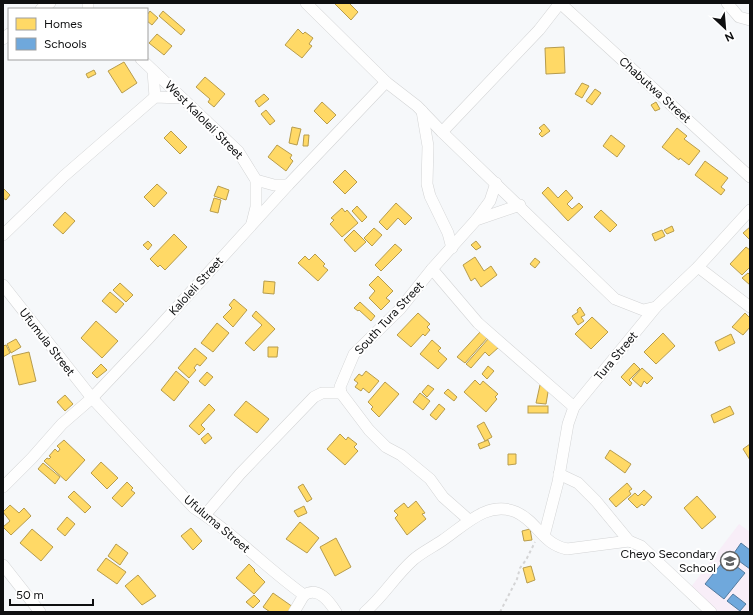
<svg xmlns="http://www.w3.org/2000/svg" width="753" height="615" font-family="Figtree,sans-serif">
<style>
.education{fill:#f8eef8}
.homes{fill:#ffd966;stroke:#b79c4c}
.schools{fill:#6fa8dc;stroke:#527a9f}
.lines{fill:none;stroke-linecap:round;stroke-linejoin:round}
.minor-casing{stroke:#d3d4d5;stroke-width:12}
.path{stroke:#d4d4d5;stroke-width:2;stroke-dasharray:3 3;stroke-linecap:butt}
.minor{stroke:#fefefe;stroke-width:11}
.labels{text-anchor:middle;stroke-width:4;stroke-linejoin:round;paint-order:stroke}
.street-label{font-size:12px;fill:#0e0f10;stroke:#fff}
.poi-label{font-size:12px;fill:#0e0f10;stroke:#fff;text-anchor:end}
</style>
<rect width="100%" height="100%" fill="#f6f8fa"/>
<path class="education" d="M739,524L750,532V612H717L688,591Z"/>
<g class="homes">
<path d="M334,3H349L358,12L351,20Z"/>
<path d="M150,11L158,18L152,25L147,21V15Z"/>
<path d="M163,11L185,30L181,35L159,16Z"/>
<path d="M298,29L303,34L305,32L313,38L309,44L312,46L302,58L285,45Z"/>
<path d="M157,34L172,46L164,55L149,43Z"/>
<path d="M564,47L565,73L546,74L545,48Z"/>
<path d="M124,62L137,83L122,93L108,71Z"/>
<path d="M94,70L96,74L88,78L86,74Z"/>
<path d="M205,77L225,94L214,107L208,102L210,99L196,87Z"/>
<path d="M582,83L589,86L582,98L575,94Z"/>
<path d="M595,89L601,93L592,105L586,101Z"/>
<path d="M264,94L269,99L259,107L255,101Z"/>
<path d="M322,102L336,115L327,124L314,111Z"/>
<path d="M656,102L660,109L655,111L651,105Z"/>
<path d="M266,110L275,121L270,125L261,114Z"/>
<path d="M544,124L550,131L542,137L539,134L542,131L539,128Z"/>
<path d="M292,127L301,129L297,145L289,143Z"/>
<path d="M677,128L687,136L684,139L700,151L689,165L680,158L679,160L662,147Z"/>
<path d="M171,131L187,147L180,154L164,138Z"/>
<path d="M304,135H309L308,146H303Z"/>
<path d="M611,135L625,146L617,157L603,146Z"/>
<path d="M277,145L292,155L290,158L293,161L286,171L268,157Z"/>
<path d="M705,161L728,178L721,187L725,190L721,195L695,175Z"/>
<path d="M345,170L357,182L345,194L333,182Z"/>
<path d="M157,184L167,193L154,207L144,197Z"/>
<path d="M218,186L229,190L226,200L214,196Z"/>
<path d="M548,187L558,198L566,190L573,198L567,204L572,209L579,203L583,207L568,221L542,193Z"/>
<path d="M3,188L10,195L6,200L3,198Z"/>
<path d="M214,198L221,200L218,213L210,211Z"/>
<path d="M396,203L412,218L405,225L398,218L387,230L379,222Z"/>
<path d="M357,206L367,217L362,222L352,211Z"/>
<path d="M342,208L345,212L347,210L358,223L342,237L330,224L334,220L331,218Z"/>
<path d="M601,210L617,225L610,232L594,217Z"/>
<path d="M65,212L75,221L63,234L53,225Z"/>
<path d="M672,226L674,231L667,234L664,230Z"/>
<path d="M750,227V240L743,233Z"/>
<path d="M374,228L382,235L372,246L364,238Z"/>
<path d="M354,230L366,242L355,252L344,240Z"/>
<path d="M662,230L665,236L655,241L652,234Z"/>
<path d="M174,234L187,247L165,270L160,265L158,267L150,259Z"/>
<path d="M148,241L152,245L148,250L143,245Z"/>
<path d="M476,241L481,247L476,250L471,245Z"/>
<path d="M395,244L402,250L381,271L375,265Z"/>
<path d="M746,247L750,250V267L742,275L730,264Z"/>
<path d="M315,254L325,264L323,266L328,270L318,281L298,263L305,256L309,260Z"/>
<path d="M475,257L484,271L491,266L497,275L481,287L475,278L471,281L463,265Z"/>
<path d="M535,258L540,262L535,268L530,264Z"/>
<path d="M748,273L750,275V285L742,278Z"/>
<path d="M378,276L393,291L386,298L390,301L381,310L369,298L375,291L369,285Z"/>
<path d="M264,281L275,282L274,294L263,293Z"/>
<path d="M120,283L133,295L126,302L113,290Z"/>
<path d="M110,292L124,304L116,313L102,301Z"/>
<path d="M234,299L247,310L233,327L223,317L232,308L229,305Z"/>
<path d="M360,302L375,316L371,321L359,310L358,311L354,308Z"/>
<path d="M580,307L585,315L581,317L584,321L578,325L572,316L578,312L577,310Z"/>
<path d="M256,311L275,329L254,351L245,343L262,325L252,316Z"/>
<path d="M418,313L430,324L427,327L430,330L425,336L423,334L411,347L397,335Z"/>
<path d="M745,313L750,318V327L743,335L732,327Z"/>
<path d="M592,317L608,332L591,349L575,334Z"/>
<path d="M96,321L118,341L102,358L81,338Z"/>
<path d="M217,323L229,333L213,352L201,343Z"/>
<path d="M481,331L488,337L465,363L457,357Z"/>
<path d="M663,333L675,346L656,364L644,352Z"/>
<path d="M731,334L735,343L719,351L715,342Z"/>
<path d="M489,338L499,347L489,356L485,352L471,368L466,364Z"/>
<path d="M16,339L21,347L11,353L7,344Z"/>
<path d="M432,340L441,348L438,351L447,359L438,369L420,354Z"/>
<path d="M6,345L10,353L3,357V346Z"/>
<path d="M268,347H278L277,357H268Z"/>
<path d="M195,348L207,358L200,366L197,364L194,368L196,370L189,378L178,368Z"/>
<path d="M29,352L36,381L19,385L12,356Z"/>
<path d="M634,363L640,369L629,380L632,383L630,386L621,377Z"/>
<path d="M101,364L107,370L97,378L92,373Z"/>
<path d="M488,366L494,371L487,379L482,374Z"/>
<path d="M642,368L653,378L647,384L644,381L641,387L632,379Z"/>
<path d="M176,371L189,382L174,401L161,390Z"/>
<path d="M366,371L379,381L369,393L363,388L361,391L355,387L358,383L354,380L359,374L362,376Z"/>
<path d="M207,372L213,377L205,386L199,381Z"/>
<path d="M475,380L480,385L483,381L498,394L495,397L497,399L486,412L464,392Z"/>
<path d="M385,382L399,394L379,417L371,409L373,407L368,402Z"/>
<path d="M428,385L434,389L427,397L422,392Z"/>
<path d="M540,385L549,386L546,404L536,403Z"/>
<path d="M448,389L457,397L454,401L444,393Z"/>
<path d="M420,393L430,401L423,410L413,402Z"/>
<path d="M65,395L73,404L65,411L57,402Z"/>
<path d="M246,401L269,419L257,433L234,415Z"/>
<path d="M209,404L215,410L201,425L205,429L199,435L189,426Z"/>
<path d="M439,404L445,409L436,420L430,415Z"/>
<rect x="528" y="406" width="20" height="7"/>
<path d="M730,406L734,414L714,423L711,415Z"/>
<path d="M484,422L492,437L485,441L477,426Z"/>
<path d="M208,433L212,438L205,444L201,439Z"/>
<path d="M340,434L346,440L348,437L357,444L354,447L358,451L345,465L327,449Z"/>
<path d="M64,440L85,460L66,481L44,461L47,458L49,459L51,457L49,456L55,449L58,452L60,449L57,446Z"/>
<path d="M488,440L490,445L480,449L478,444Z"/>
<path d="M750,444V460L743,449Z"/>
<path d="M610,450L631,464L625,473L605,458Z"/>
<path d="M508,454H516V464L508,465Z"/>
<path d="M101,462L118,478L107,489L91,473Z"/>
<path d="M43,463L60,477L55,484L38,469Z"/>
<path d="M127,482L133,488L131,490L135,493L122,507L112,498Z"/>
<path d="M627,483L632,489L629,491L631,494L616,507L609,499Z"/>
<path d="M303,484L312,499L307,502L298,487Z"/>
<path d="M644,490L652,497L644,506L642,504L637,508L628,499L635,493L638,496Z"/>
<path d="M74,491L91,507L85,513L68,497Z"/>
<path d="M697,496L716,517L702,529L684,508Z"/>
<path d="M416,501L425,513L422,514L426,519L407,535L395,518L398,515L394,511L404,503L408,508Z"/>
<path d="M10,505L19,513L24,508L31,516L11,535L3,527L10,521L3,512Z"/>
<path d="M304,506L307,513L298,517L294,511Z"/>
<path d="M67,517L75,524L65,536L57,529Z"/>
<path d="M300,522L319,538L307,553L286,539Z"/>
<path d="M191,528L202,541L193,550L181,536Z"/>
<path d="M32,529L53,547L41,561L20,543Z"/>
<path d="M530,529L532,540L524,541L522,531Z"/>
<path d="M336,538L351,567L335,576L320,547Z"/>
<path d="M116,544L128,553L120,565L108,556Z"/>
<path d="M106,558L126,572L117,584L97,570Z"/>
<path d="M249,564L255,570L254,571L265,582L254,594L236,578Z"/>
<path d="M531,566L535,580L527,583L523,568Z"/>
<path d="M138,575L156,596L142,605L125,586Z"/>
<path d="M273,593L293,607L289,612H270L263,607Z"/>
<path d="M254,595L260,601L253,608L246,602Z"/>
</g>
<g class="schools">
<path d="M741,543L750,550V569L732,556Z"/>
<path d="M726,558L745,573L724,599L705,584Z"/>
<path d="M733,594L746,604L740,611L727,601Z"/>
</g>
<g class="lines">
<defs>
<g id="minor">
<path d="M88,3V9"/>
<path d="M306,3L386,82L417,106L442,132L615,299L643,310L656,307"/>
<path d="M560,3L750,177"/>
<path d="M727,3L739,17L750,20"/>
<path d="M41,9L50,3"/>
<path d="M3,39L9,34"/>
<path d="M141,59L238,151L256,180L274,185H288"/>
<path d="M153,71L155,97"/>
<path d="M422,111L428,146L427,184L430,196L448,233L452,248"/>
<path d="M442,132L539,30L560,3"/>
<path d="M476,220L490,201L496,183"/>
<path d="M252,223L256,207V180"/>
<path d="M3,235L64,176L155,97L180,98"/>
<path d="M698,267L750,307"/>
<path d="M432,269L478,323L574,407"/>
<path d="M3,285L92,398L194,508C234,533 266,568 304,595C318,586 329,601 336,612"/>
<path d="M559,474L578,483L596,501L629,541"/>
<path d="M3,487L32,458L62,424L92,398L148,339L288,185L386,82"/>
<path d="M205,515L240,474L314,397L322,393H341"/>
<path d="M469,520L443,497L430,479L401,455L386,447L369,430L341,393L340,387L354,354L400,309L432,269L476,220L520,205"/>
<path d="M544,536L558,482L568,424L574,407L656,307L698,267L750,210"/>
<path d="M3,565L40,612"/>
<path d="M294,612L304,595"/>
<path d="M365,612C383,597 395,576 413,560C422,552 433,547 443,540C465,525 488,500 516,512C538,522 542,544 567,549L629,541L641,546L711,612"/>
</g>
</defs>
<use href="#minor" class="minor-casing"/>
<path class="path" d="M500,612L517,579L520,568L526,560L535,542"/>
<use href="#minor" class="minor"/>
</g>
<defs>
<symbol id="school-ring" viewBox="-11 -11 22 22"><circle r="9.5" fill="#fff" stroke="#5f6162" stroke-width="1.5"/><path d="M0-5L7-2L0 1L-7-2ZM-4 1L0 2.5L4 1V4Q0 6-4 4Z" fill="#5f6162"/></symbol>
</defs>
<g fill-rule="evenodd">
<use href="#school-ring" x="719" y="550" width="22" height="22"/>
</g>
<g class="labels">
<g class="street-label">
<text transform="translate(655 90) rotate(42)" y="4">Chabutwa Street</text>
<text transform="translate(204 120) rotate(45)" y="4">West Kaloleli Street</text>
<text transform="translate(196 286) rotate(-48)" y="4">Kaloleli Street</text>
<text transform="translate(389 318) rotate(-47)" y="4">South Tura Street</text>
<text transform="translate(47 342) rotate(52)" y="4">Ufumula Street</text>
<text transform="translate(616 356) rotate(-50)" y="4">Tura Street</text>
<text transform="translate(217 524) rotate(40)" y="4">Ufuluma Street</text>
</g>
<g class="poi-label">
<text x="716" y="558">Cheyo Secondary<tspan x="716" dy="14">School</tspan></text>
</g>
</g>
<rect width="753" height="615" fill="none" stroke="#0e0f10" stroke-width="8"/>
<rect x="8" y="8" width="140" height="52" fill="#ffffff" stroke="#9f9f9f"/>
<rect x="16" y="18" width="20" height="12" fill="#ffd966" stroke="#9f9f9f"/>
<text x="44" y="28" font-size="12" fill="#0e0f10">Homes</text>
<rect x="16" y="38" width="20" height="12" fill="#6fa8dc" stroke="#9f9f9f"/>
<text x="44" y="48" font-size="12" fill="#0e0f10">Schools</text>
<g transform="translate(725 28) rotate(154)" stroke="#ffffff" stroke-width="3" paint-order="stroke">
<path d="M0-3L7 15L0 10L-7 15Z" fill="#0e0f10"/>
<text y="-6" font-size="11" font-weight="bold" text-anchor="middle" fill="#0e0f10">N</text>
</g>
<path d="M10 599v6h83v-6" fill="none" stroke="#0e0f10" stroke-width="2"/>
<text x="16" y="599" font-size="12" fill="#0e0f10" stroke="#ffffff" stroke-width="3" paint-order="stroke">50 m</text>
</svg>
